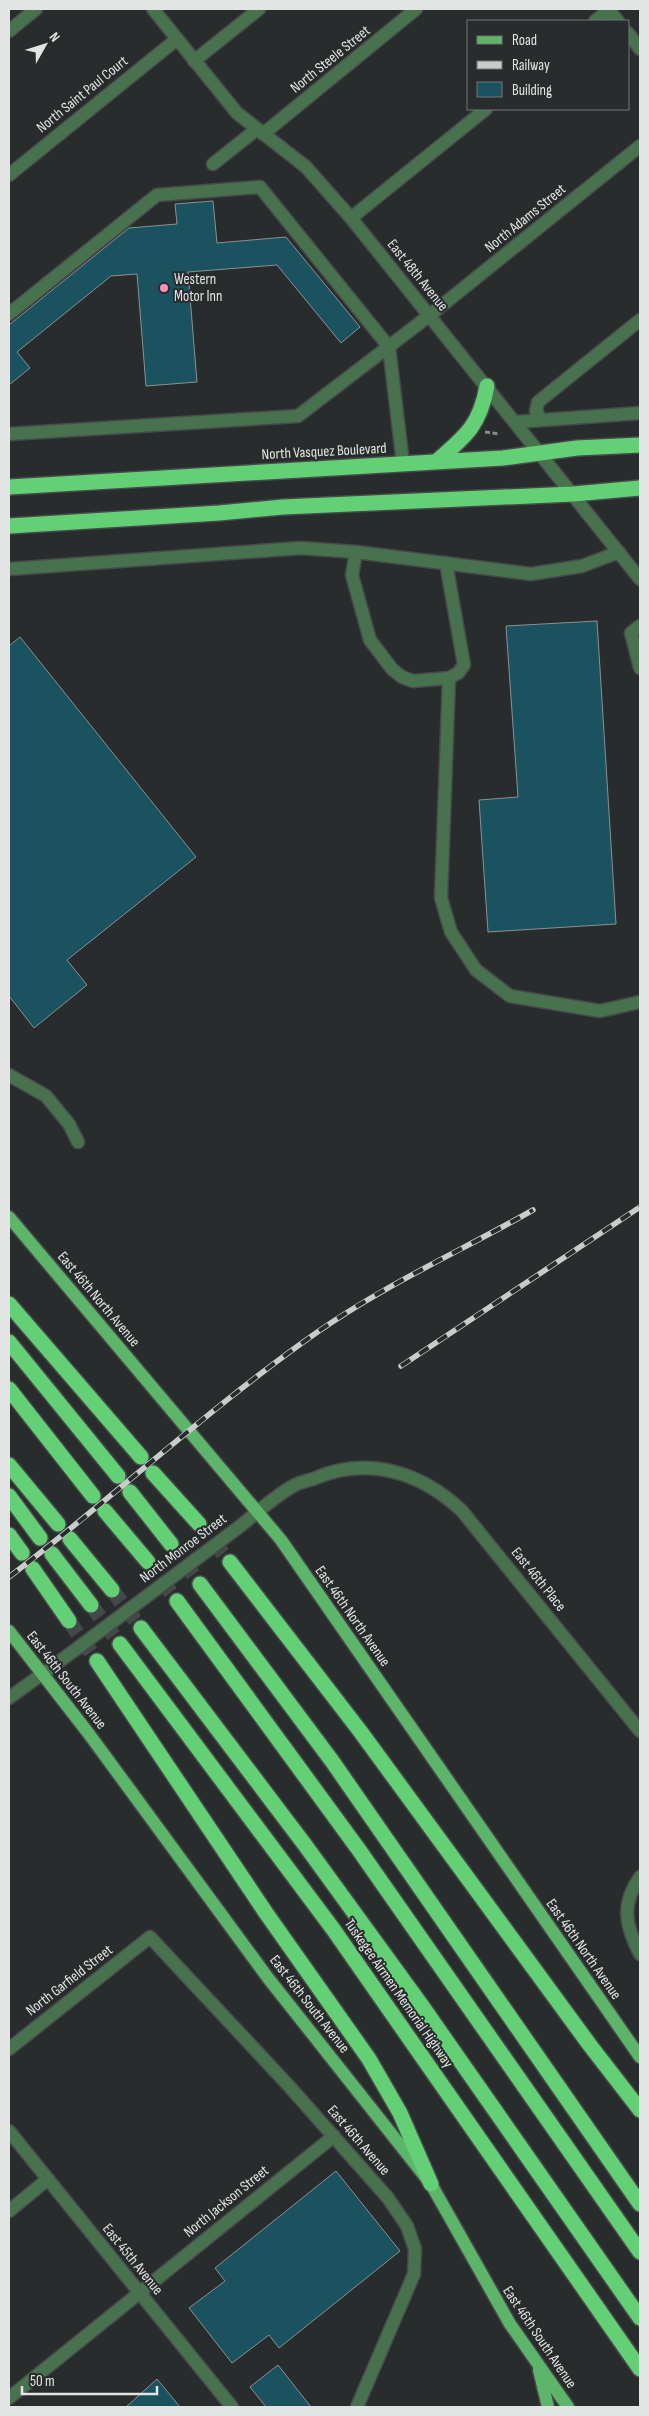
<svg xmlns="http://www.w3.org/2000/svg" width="649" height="2416" font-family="'Sofia Sans Condensed',sans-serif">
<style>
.building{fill:#1a5260;stroke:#8c9192}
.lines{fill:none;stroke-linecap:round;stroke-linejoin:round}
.highway-tunnel{stroke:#454848;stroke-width:15;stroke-dasharray:15 8;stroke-linecap:butt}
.minor-casing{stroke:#474a4a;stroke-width:15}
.major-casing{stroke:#474a4a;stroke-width:15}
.highway-casing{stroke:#474a4a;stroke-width:18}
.path{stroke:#8a8c8c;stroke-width:3;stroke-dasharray:5 2.5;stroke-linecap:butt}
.minor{stroke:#48714d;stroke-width:12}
.major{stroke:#5db56a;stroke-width:12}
.highway{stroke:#63d076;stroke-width:15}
.rail-casing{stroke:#cacccc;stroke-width:5.5}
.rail{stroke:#292c2c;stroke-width:4;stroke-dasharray:11;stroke-linecap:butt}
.minor-bridge-casing{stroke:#474a4a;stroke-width:15;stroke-linecap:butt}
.minor-bridge{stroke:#48714d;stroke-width:12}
.poi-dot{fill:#ff8eba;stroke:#292c2c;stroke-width:2}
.labels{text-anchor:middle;stroke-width:4;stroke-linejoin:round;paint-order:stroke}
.street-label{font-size:15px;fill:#e3e5e5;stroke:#292c2c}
.poi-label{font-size:15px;fill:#e3e5e5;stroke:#292c2c;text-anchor:start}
</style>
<rect width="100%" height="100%" fill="#292c2c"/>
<g class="building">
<path d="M213,201L217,243L286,237L360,327L341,343L277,265L188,272L197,382L146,386L137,274L111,276L17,352L30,368L9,385V325L129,228L177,224L175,204Z"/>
<path d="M597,621L616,924L488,932L479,800L518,797L506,626Z"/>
<path d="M20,637L196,857L67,960L87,985L34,1028L9,996V646Z"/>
<path d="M336,2171L400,2251L279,2348L269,2335L232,2363L189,2308L225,2281L215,2268Z"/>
<path d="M278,2365L311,2407H266L250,2387Z"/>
<path d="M157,2379L180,2407H126Z"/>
</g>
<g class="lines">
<g class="highway-tunnel">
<path d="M199,1524L230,1562"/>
<path d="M171,1544L200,1584"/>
<path d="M148,1562L177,1601"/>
<path d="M112,1590L141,1628"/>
<path d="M91,1605L120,1644"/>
<path d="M69,1621L97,1661"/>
</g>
<defs>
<g id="minor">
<path d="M153,9L237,113L306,167L351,218L640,579"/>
<path d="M608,9L618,21"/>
<path d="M595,21L610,9"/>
<path d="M9,31L36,9"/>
<path d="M628,33L640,49"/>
<path d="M194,61L259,9"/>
<path d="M263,134L416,9"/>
<path d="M213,164L257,129"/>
<path d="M9,175L177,39"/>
<path d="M351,218L486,109"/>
<path d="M9,314L157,195L260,187L389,347L403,464"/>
<path d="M541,420L536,411L538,402L640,320"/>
<path d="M516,422L640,413"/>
<path d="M9,434L298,416L430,315L640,146"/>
<path d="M356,552L352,575L370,640L392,669L402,677L413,681L449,678L458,673L464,665L446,563"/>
<path d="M9,569L301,548L356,552L531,574L582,566L619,552"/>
<path d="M640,626L631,633L640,668"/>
<path d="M449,678L441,898L451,932L476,970L510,996L600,1011L640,1002"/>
<path d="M9,1075L46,1096L69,1124L78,1142"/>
<path d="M231,1533C252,1518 272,1497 295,1485C300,1482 307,1481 313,1479C367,1455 421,1472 462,1511L640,1731"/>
<path d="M9,1698L75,1650"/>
<path d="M640,1877C621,1904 625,1925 640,1954"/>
<path d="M9,2049L150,1937L289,2086L388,2198L407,2226L415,2249L414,2274L357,2407"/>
<path d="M9,2131L232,2407"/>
<path d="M9,2211L48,2179"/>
<path d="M9,2398L334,2136"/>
</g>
<g id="major">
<path d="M9,1217L281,1540L640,2057"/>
<path d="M9,1631L89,1734L268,1978L431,2184L510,2324L568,2407"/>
<path d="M539,2370L548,2407"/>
</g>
<g id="highway">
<path d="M437,461C466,436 480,425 487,386"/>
<path d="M9,487L503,458L577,448L640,445"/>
<path d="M9,526L219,513L283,507L573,494L640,488"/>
<path d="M9,1304L141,1457"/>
<path d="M9,1342L118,1476"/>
<path d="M9,1389L93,1496"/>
<path d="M9,1465L58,1524"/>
<path d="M153,1473L199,1524"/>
<path d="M130,1492L171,1544"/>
<path d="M9,1496L40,1538"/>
<path d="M105,1511L148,1562"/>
<path d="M9,1535L22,1553"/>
<path d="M70,1539L112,1590"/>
<path d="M52,1554L91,1605"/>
<path d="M230,1562L360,1731L589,2044L640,2110"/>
<path d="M33,1569L69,1621"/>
<path d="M200,1584L332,1761L640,2204"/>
<path d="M177,1601L359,1850L640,2252"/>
<path d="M141,1628L305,1845L422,2006L640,2318"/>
<path d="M120,1644L333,1929L640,2369"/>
<path d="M97,1661L266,1913L369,2059L400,2113L431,2184"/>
</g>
</defs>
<use href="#minor" class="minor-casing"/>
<use href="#major" class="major-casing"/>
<use href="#highway" class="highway-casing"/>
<path class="path" d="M485,432L500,434"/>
<use href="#minor" class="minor"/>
<use href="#major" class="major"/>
<use href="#highway" class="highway"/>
<defs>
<g id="rail">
<path d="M401,1366L640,1207"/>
<path d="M9,1577C113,1498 209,1408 316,1333C384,1285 461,1251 533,1210"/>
</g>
</defs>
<use href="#rail" class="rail-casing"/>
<use href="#rail" class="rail"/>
<defs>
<path id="minor-bridge" d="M75,1650L231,1533"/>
</defs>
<use href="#minor-bridge" class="minor-bridge-casing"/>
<use href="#minor-bridge" class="minor-bridge"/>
</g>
<circle class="poi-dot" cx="164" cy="288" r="5"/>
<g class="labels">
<g class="street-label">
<text transform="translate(330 59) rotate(-39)" y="5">North Steele Street</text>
<text transform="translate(82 94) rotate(-39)" y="5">North Saint Paul Court</text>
<text transform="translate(525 218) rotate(-39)" y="5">North Adams Street</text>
<text transform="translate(418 275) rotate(51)" y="5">East 48th Avenue</text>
<text transform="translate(324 451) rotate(-3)" y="5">North Vasquez Boulevard</text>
<text transform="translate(99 1299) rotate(50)" y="5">East 46th North Avenue</text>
<text transform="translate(183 1548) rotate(-37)" y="5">North Monroe Street</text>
<text transform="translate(539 1579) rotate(51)" y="5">East 46th Place</text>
<text transform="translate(353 1616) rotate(55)" y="5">East 46th North Avenue</text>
<text transform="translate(67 1680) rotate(52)" y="5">East 46th South Avenue</text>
<text transform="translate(584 1949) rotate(55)" y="5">East 46th North Avenue</text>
<text transform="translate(69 1980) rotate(-38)" y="5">North Garfield Street</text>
<text transform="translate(399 1993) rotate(55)" y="5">Tuskegee Airmen Memorial Highway</text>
<text transform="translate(310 2004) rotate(52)" y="5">East 46th South Avenue</text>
<text transform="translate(359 2140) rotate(49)" y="5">East 46th Avenue</text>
<text transform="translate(226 2201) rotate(-39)" y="5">North Jackson Street</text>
<text transform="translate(133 2259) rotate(51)" y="5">East 45th Avenue</text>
<text transform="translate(540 2337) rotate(56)" y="5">East 46th South Avenue</text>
</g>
<g class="poi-label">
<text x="174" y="284">Western<tspan x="174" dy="17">Motor Inn</tspan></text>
</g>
</g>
<rect width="649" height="2416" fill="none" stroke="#e3e5e5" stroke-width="20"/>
<rect x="467" y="20" width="162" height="90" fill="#292c2c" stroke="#737676"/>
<rect x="477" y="36" width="25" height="8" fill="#5db56a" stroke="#737676"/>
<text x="512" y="45" font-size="15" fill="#e3e5e5">Road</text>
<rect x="477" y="61" width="25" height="8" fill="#cacccc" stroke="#737676"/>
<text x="512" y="70" font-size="15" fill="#e3e5e5">Railway</text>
<rect x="477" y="82" width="25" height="15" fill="#1a5260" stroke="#737676"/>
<text x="512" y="95" font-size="15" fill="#e3e5e5">Building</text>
<g transform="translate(45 45) rotate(51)" stroke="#292c2c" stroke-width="4" paint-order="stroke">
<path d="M0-4L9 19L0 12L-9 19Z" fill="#e3e5e5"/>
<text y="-8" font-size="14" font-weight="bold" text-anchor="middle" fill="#e3e5e5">N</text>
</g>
<path d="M22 2386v8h135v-8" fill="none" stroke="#e3e5e5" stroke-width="2.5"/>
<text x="30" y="2386" font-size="15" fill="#e3e5e5" stroke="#292c2c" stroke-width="4" paint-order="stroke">50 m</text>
</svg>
